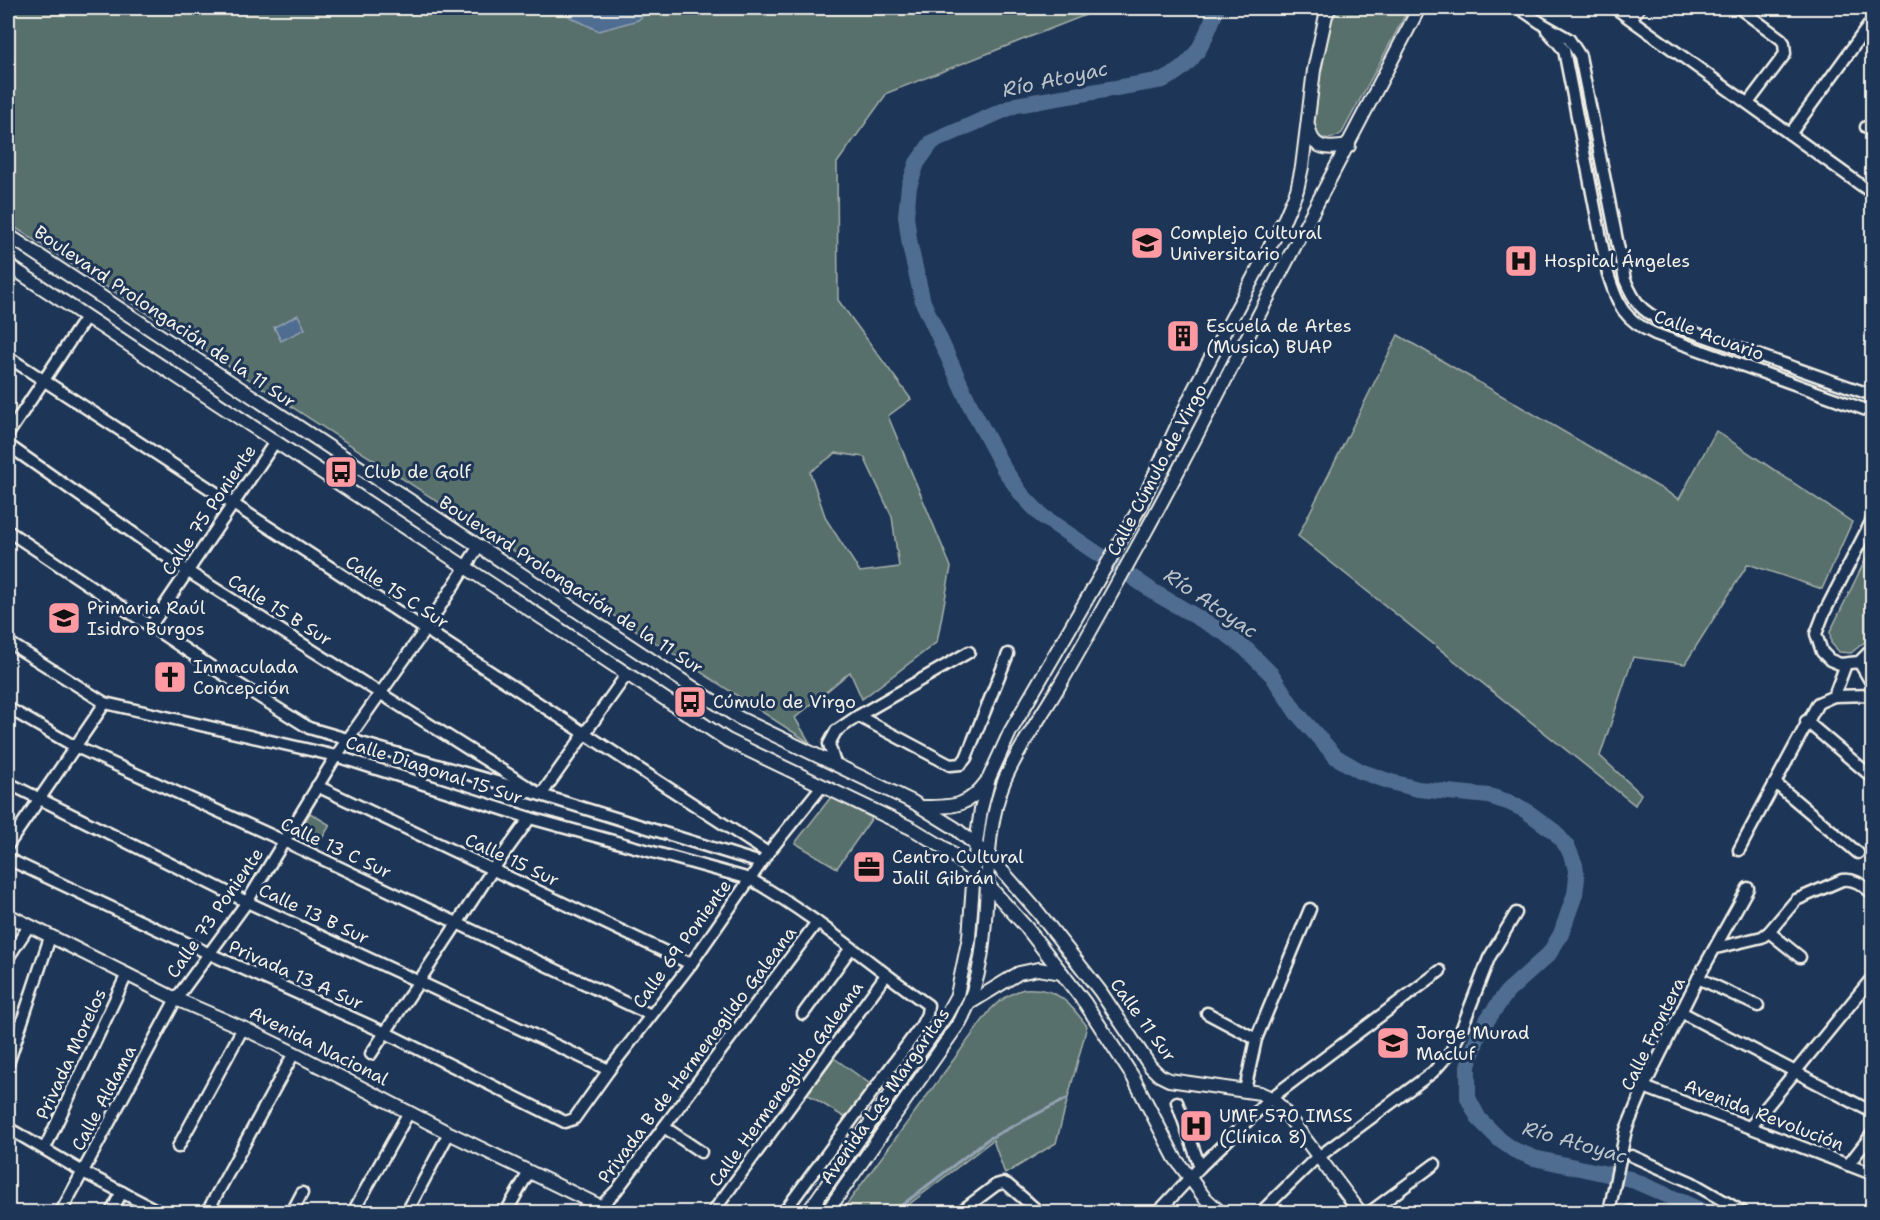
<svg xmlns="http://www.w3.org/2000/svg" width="1880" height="1220" font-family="'Shantell Sans',sans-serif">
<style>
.green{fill:#586f6c;stroke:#a6b0aa;stroke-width:1.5;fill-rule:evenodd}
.water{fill:#506d90;stroke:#92a2b3;stroke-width:1.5}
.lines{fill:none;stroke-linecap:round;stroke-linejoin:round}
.stream{stroke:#92a2b3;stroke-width:3}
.river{stroke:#506d90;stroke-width:16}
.minor-casing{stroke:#f4f1e8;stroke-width:15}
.major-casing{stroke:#f4f1e8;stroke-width:16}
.minor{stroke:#1d3557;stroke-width:10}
.major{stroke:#1d3557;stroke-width:12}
.labels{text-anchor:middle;stroke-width:6;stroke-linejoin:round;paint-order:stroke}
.poi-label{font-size:18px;fill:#f4f1e8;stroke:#1d3557;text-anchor:start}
.street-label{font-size:18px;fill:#f4f1e8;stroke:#1d3557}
.water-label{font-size:20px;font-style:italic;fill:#bbc3c9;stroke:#1d3557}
</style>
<rect width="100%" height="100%" fill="#1d3557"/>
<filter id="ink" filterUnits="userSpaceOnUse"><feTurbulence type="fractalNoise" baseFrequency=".0167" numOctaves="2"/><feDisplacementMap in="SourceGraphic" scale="12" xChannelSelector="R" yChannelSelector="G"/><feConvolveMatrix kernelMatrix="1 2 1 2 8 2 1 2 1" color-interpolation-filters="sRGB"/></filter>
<g filter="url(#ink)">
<g class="green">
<path d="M8,8H1085L1096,11L887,93L837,163L838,300L911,399L888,416L951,567L937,642L862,699L850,672L795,718L810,743L8,223ZM836,453L864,457L892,517L899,567L860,572L826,519L810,472Z"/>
<path d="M1337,8H1409L1342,133C1333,140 1325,141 1316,135L1312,115L1327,32Z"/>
<path d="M1398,335L1679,499L1716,431L1852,522L1822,589L1748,564L1685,664L1633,657L1600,756L1641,794L1635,805L1298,536Z"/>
<path d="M1872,546V636L1851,653L1839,652L1831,643L1830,632Z"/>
<path d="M831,797L872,818L837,868L795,843Z"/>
<path d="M310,813L330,825L317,847L297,835Z"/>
<path d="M1024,989C1057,987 1068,1001 1087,1026L1056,1143L1005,1174L993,1140L899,1212H841L991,1009C1001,999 1010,993 1024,989Z"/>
<path d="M834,1058L873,1086L847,1119L807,1094Z"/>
</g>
<g class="water">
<path d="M558,8H652L638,20L599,31L572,18Z"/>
<path d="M298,315L305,329L281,341L274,327Z"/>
</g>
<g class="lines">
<path class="stream" d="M893,1212L988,1139L1066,1099"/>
<path class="river" d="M1217,8C1205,40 1196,65 1163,80L1016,105L932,142L917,163L909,186L906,216L910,246L923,302L970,405L1004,469L1022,495L1042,516L1157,594L1228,635L1246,649L1272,675L1296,712L1336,757L1360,771L1391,782L1418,789L1489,796L1508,802L1525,810L1555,832L1568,848L1575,865L1577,878L1575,894L1561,934L1549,954L1507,992L1480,1030L1468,1066V1098L1479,1119L1500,1140L1514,1150L1534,1158L1630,1179L1705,1212"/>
<defs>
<g id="minor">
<path d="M1519,8L1541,23L1569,39L1580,56L1625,280C1635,303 1641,311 1664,322L1872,395"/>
<path d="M1615,8L1872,193"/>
<path d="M1739,8L1781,39L1784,43L1785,54L1748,103"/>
<path d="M1631,19L1639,8"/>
<path d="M1547,30L1564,50L1608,274C1618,306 1624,320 1655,334L1872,412"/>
<path d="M1866,127H1872"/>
<path d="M1790,134L1872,21"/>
<path d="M8,357L768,853"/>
<path d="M8,434L86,317"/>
<path d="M8,445L187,571L541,795L627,674"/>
<path d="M1872,520L1824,613L1816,634L1822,652L1830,660L1840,664L1859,662L1872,649"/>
<path d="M8,531L213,668L309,728L541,795L761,863"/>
<path d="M150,627L275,442"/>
<path d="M8,642L105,703L336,756L530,818L750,879C814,915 869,963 928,1005L927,1014L921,1026L784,1212"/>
<path d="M1859,662L1872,684"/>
<path d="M1834,696L1846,664"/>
<path d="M8,708L74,746L284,841L651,1015"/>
<path d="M858,716L950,765L961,764L966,758L1008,654"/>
<path d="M1806,721L1872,777"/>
<path d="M835,764L829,744L836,731L858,716L969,652"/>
<path d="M8,783L247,902L609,1070"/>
<path d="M1775,783L1858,853"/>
<path d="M317,786L691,964"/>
<path d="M8,845L105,703"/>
<path d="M1739,850L1818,703L1834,696L1872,695"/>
<path d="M8,859L210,954L386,1033L565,1122L574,1119L609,1070L691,964L768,853L822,786"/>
<path d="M1769,932L1800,957"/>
<path d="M1716,948L1762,937L1769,932L1796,900L1842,880C1855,878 1863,886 1872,893"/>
<path d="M8,958L29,926"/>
<path d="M1698,978L1758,1006"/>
<path d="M1681,1012L1872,1112"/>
<path d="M1207,1013L1256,1039"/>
<path d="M803,1014L851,948"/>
<path d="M371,1054L493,869L530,818"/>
<path d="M8,1064L50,937"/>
<path d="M1644,1087L1872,1174"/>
<path d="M1245,1090L1256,1039L1310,909"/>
<path d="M1177,1102L1200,1167"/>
<path d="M664,1127L701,1152"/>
<path d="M1750,1127L1872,978"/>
<path d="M8,1128L83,1172L160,1212"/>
<path d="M178,1147L243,1028"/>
<path d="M45,1148L127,974"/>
<path d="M1632,1156L1691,1182L1743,1212"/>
<path d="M1848,1165L1872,1134"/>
<path d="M61,1212L176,999L247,902L336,756L425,630L479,546"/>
<path d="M111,1212L122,1192"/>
<path d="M207,1212L294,1053"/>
<path d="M292,1212L302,1193"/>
<path d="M353,1212L409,1112"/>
<path d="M407,1212L449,1133"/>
<path d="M506,1212L529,1172"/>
<path d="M595,1212L616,1191L817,922"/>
<path d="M713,1212L886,975"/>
<path d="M960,1212L996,1185L1003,1183L1008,1185L1039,1212"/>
<path d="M1158,1212L1200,1167L1271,1098L1440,971"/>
<path d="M1261,1212L1313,1161L1433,1072L1450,1053L1460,1033L1489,958L1516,913"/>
<path d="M1370,1212L1435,1164"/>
<path d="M1609,1212L1626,1130L1644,1087L1698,978L1748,888"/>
<path d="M1630,1212H1632"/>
</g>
<g id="major">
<path d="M1309,128C1312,151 1330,149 1349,146"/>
<path d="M8,235L739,718L913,802L955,828L990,857L1038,912L1100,991L1150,1066L1159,1075L1169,1080L1260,1093L1271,1098L1281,1107L1360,1212"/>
<path d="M8,265L727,740L913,829L946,849L988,885L1026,927L1085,1003L1133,1077L1175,1158L1204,1197L1220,1212"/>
<path d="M924,807C954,807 968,807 987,781"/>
<path d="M8,915L176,999L243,1028L294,1053L449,1133L612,1212"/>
<path d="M970,1003L1019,973L1038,969L1062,973"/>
<path d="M808,1212L946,1015L957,995L969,937L976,844L981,809L989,778L1010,732L1139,509L1193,391L1285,218L1297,190L1302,167L1314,70L1326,15L1330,8"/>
<path d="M827,1212L960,1022C1002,945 973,855 1005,779C1020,745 1043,714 1062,681C1091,631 1119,580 1147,529C1188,454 1226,378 1265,303C1316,204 1368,107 1419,8"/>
</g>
</defs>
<use href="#minor" class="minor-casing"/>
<use href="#major" class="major-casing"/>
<use href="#minor" class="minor"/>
<use href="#major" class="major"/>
</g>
</g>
<defs>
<symbol id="university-square" viewBox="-11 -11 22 22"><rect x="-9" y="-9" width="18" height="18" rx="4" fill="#ff9aa2" stroke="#1d3557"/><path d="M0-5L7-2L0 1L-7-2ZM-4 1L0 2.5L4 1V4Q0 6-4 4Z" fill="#111"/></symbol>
<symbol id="hospital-square" viewBox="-11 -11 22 22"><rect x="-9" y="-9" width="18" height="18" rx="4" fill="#ff9aa2" stroke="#1d3557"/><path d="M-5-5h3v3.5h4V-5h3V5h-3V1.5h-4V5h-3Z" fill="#111"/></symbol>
<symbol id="building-square" viewBox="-11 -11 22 22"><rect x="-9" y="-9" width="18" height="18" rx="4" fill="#ff9aa2" stroke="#1d3557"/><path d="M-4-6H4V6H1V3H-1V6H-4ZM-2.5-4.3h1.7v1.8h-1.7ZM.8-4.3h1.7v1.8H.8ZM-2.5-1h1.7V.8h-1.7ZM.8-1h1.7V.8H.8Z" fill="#111"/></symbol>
<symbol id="bus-square" viewBox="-11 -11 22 22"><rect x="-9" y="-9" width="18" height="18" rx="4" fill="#ff9aa2" stroke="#1d3557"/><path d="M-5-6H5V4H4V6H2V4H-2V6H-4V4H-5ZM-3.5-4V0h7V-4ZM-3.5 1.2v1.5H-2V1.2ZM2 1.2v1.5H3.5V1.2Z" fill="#111"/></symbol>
<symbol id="school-square" viewBox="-11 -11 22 22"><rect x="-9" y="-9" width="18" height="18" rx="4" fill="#ff9aa2" stroke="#1d3557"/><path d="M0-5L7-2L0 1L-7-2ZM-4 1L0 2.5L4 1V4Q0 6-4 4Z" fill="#111"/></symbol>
<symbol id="church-square" viewBox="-11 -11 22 22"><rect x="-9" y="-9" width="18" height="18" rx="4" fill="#ff9aa2" stroke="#1d3557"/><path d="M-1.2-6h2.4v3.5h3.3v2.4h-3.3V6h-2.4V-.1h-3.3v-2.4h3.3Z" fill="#111"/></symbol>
<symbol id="office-square" viewBox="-11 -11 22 22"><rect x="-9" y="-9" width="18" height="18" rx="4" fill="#ff9aa2" stroke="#1d3557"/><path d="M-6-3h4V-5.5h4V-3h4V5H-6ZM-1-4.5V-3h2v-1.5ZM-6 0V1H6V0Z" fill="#111"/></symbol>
</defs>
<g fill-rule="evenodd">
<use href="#university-square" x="1128" y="224" width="38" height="38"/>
<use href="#hospital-square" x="1502" y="242" width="38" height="38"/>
<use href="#building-square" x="1164" y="317" width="38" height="38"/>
<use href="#bus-square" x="322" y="453" width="38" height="38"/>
<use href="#school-square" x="45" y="599" width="38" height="38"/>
<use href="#church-square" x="151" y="658" width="38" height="38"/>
<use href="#bus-square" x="671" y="683" width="38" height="38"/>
<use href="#office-square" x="850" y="848" width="38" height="38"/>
<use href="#school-square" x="1374" y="1024" width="38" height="38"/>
<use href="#hospital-square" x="1177" y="1107" width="38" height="38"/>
</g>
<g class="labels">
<g class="poi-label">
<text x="1170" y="239">Complejo Cultural<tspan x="1170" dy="21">Universitario</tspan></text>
<text x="1544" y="267">Hospital Ángeles</text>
<text x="1206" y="332">Escuela de Artes<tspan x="1206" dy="21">(Musica) BUAP</tspan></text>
<text x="364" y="478">Club de Golf</text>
<text x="87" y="614">Primaria Raúl<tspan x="87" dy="21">Isidro Burgos</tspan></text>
<text x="193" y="673">Inmaculada<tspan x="193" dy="21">Concepción</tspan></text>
<text x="713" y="708">Cúmulo de Virgo</text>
<text x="892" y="863">Centro Cultural<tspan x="892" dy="21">Jalil Gibrán</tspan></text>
<text x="1416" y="1039">Jorge Murad<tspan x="1416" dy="21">Macluf</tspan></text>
<text x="1219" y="1122">UMF 570 IMSS<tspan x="1219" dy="21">(Clínica 8)</tspan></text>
</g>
<g class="street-label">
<text transform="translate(165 317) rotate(34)" y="6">Boulevard Prolongación de la 11 Sur</text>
<text transform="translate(1709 335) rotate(20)" y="6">Calle Acuario</text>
<text transform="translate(1157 470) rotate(-62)" y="6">Calle Cúmulo de Virgo</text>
<text transform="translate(209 510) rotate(-56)" y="6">Calle 75 Poniente</text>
<text transform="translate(571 585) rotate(33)" y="6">Boulevard Prolongación de la 11 Sur</text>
<text transform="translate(397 592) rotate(33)" y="6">Calle 15 C Sur</text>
<text transform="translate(280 610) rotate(32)" y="6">Calle 15 B Sur</text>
<text transform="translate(434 770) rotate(18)" y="6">Calle Diagonal 15 Sur</text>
<text transform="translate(336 848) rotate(25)" y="6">Calle 13 C Sur</text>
<text transform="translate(512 860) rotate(25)" y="6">Calle 15 Sur</text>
<text transform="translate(215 913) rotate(-55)" y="6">Calle 73 Poniente</text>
<text transform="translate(314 914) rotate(25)" y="6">Calle 13 B Sur</text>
<text transform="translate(682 944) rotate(-54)" y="6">Calle 69 Poniente</text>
<text transform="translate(296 975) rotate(24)" y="6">Privada 13 A Sur</text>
<text transform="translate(1143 1020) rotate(54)" y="6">Calle 11 Sur</text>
<text transform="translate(1653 1034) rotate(-64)" y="6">Calle Frontera</text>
<text transform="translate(319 1046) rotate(27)" y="6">Avenida Nacional</text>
<text transform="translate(71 1054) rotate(-65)" y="6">Privada Morelos</text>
<text transform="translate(697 1055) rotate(-53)" y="6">Privada B de Hermenegildo Galeana</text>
<text transform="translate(786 1084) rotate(-54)" y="6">Calle Hermenegildo Galeana</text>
<text transform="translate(885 1096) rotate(-55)" y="6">Avenida Las Margaritas</text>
<text transform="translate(104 1098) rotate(-62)" y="6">Calle Aldama</text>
<text transform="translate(1764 1115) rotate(21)" y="6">Avenida Revolución</text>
</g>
<g class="water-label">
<text transform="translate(1055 79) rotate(-12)" y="7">Río Atoyac</text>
<text transform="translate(1211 603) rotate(34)" y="7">Río Atoyac</text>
<text transform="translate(1575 1142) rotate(16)" y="7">Río Atoyac</text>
</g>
</g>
<rect width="1880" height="1220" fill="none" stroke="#1d3557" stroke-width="30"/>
<rect x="15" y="15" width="1850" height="1190" fill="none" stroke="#f4f1e8" stroke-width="2" filter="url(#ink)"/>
</svg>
